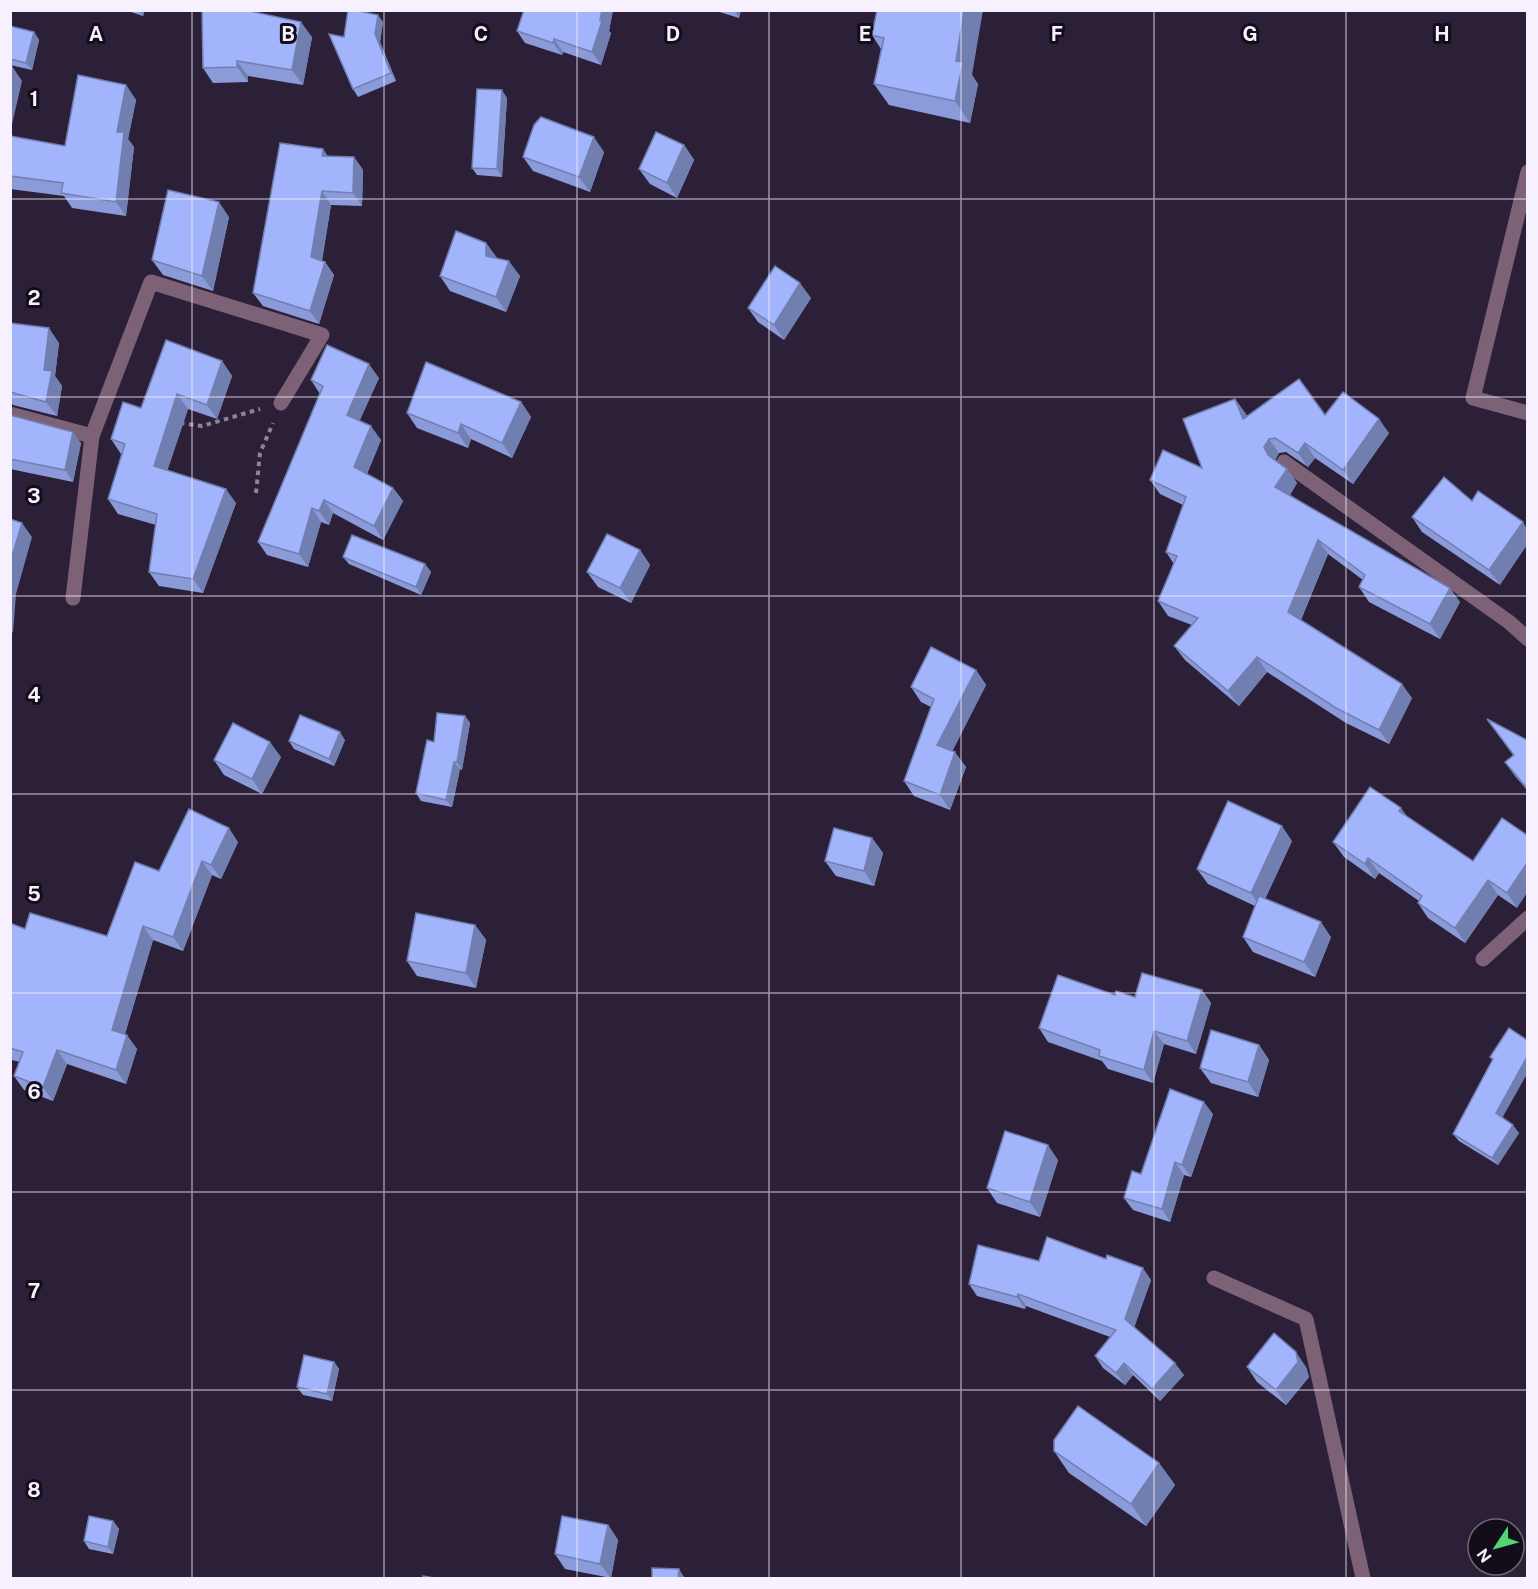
<svg xmlns="http://www.w3.org/2000/svg" width="1538" height="1589" font-family="'Public Sans',sans-serif">
<style>
.lines{fill:none;stroke-linecap:round;stroke-linejoin:round}
.path{stroke:#8d8497;stroke-width:4;stroke-dasharray:4.5 4.5;stroke-linecap:butt}
.lane{stroke:#7d6176;stroke-width:15}
.street{stroke:#7d6176;stroke-width:15}
.wall{fill:#8b9bd9}
.shaded-wall{fill:#717eb0}
.building{fill:#a2b4fc;stroke:#717eb0;stroke-width:1.5}
.grid{fill:none;stroke:#f7f1ff;stroke-width:1.5;stroke-opacity:0.55}
.grid-label{font-size:20px;text-anchor:middle;font-weight:bold;fill:#f7f1ff;stroke:#120d18;stroke-width:6;stroke-linejoin:round;paint-order:stroke}
</style>
<rect width="100%" height="100%" fill="#2c2039"/>
<g class="lines">
<g class="path">
<path d="M180,423L202,426L260,409"/>
<path d="M256,493L260,453L273,423"/>
</g>
<path class="lane" d="M1528,172L1473,398L1528,413"/>
<g class="street">
<path d="M10,414L92,436"/>
<path d="M1284,462L1509,622L1528,639"/>
<path d="M73,598L92,436L151,282L322,335L281,403"/>
<path d="M1483,959L1528,918"/>
<path d="M1214,1278L1306,1319L1363,1578"/>
</g>
</g>
<g class="wall">
<path d="M125,10H145L143,16Z"/>
<path d="M522,10H613L609,31L611,33L601,65L563,52L562,55L525,43L517,31L523,12Z"/>
<path d="M713,10H741L739,18Z"/>
<path d="M877,10L972,75L978,84L970,123L889,105L874,84L881,49L872,35Z"/>
<path d="M383,22L380,42L396,81L358,97L353,89L344,37Z"/>
<path d="M10,26L34,32L39,40L32,70L10,65Z"/>
<path d="M312,37L303,85L248,76V82L213,83L203,68Z"/>
<path d="M126,85L136,100L128,139L134,147L126,216L72,208L64,196L10,189V136L65,146Z"/>
<path d="M507,98L502,177L477,175L472,168Z"/>
<path d="M684,145L694,160L677,198L650,184L639,169Z"/>
<path d="M323,149L327,156L354,157L363,170L362,206L331,205L322,261L325,262L334,275L319,324L263,306L253,293Z"/>
<path d="M604,152L590,192L533,171L523,157Z"/>
<path d="M229,217L213,291L163,275L152,260Z"/>
<path d="M486,243L497,258L520,276L506,312L450,291L440,276Z"/>
<path d="M811,298L784,340L758,322L748,308Z"/>
<path d="M10,323L59,343L55,376L62,386L57,416L13,405L10,401Z"/>
<path d="M222,361L232,376L217,419L188,409L167,470L236,503L203,593L159,586L149,572L156,525L118,514L108,499L122,454H121L111,439L141,408Z"/>
<path d="M379,378L359,421L381,440L367,474L393,488L403,501L383,540L333,513L329,525L321,522L308,567L267,555L258,542L320,394L311,380Z"/>
<path d="M1235,399L1247,416L1325,415L1389,433L1353,484L1315,458L1308,467L1286,452L1279,453L1275,460L1287,469L1297,483L1290,495L1460,602L1440,639L1369,602L1359,587L1363,580L1328,554L1301,620L1412,698L1389,744L1346,723L1267,672L1239,706L1185,660L1174,646L1192,625L1168,616L1158,601L1174,564L1166,552L1183,505L1160,494L1150,480L1202,468Z"/>
<path d="M521,402L531,417L512,458L471,439L468,448L417,428L407,413Z"/>
<path d="M10,415L81,443L73,482L10,469Z"/>
<path d="M1472,501L1500,585L1422,532L1412,517Z"/>
<path d="M640,550L650,565L631,603L598,587L587,572Z"/>
<path d="M343,557L425,564L431,572L421,595L349,564Z"/>
<path d="M976,670L986,685L952,751L966,767L950,810L914,796L904,781L931,707L921,702L911,687Z"/>
<path d="M465,716L470,723L462,770L460,769L452,807L421,801L416,793Z"/>
<path d="M1487,719L1527,740V790L1515,776L1505,762L1513,755Z"/>
<path d="M345,740L334,766L294,749L289,741Z"/>
<path d="M281,757L262,794L224,775L214,760Z"/>
<path d="M1408,817L1473,861L1502,818L1517,908L1498,895L1465,943L1428,918L1418,903L1419,901L1379,873L1375,879L1344,857L1333,842Z"/>
<path d="M872,838L883,853L874,886L836,876L825,861Z"/>
<path d="M1292,841L1265,899L1331,937L1315,977L1253,952L1243,937L1255,906L1208,884L1197,869Z"/>
<path d="M238,842L221,879L212,875L183,951L153,940L125,1034L137,1049L126,1084L67,1064L53,1101L24,1090L14,1076L20,1062L12,1060L10,1057V923L25,929L107,936L159,871Z"/>
<path d="M475,925L486,940L476,988L417,976L407,961Z"/>
<path d="M1202,990L1211,1003L1196,1054L1164,1044L1153,1083L1108,1069L1102,1061L1048,1042L1039,1028L1115,995L1135,997Z"/>
<path d="M1509,1028L1503,1118L1519,1133L1498,1165L1459,1141L1453,1134L1492,1060L1490,1057Z"/>
<path d="M1259,1045L1269,1060L1258,1097L1211,1083L1200,1068Z"/>
<path d="M1213,1114L1191,1177L1184,1175L1170,1222L1133,1210L1124,1198L1141,1174Z"/>
<path d="M1058,1160L1040,1217L997,1203L987,1188Z"/>
<path d="M1039,1261L1151,1280L1134,1327L1184,1375L1160,1401L1133,1375L1125,1385L1103,1368L1095,1356L1110,1337L1026,1306L1025,1309L977,1296L969,1284Z"/>
<path d="M334,1362L339,1369L332,1401L303,1395L297,1387Z"/>
<path d="M1247,1367H1306L1309,1377L1286,1405L1257,1382Z"/>
<path d="M1054,1451L1159,1463L1175,1485L1146,1526L1069,1473Z"/>
<path d="M113,1521L119,1529L113,1554L89,1549L84,1541Z"/>
<path d="M608,1525L618,1540L611,1578L565,1569L555,1554Z"/>
</g>
<g class="shaded-wall">
<path d="M139,10H145L143,16Z"/>
<path d="M602,10H613L609,31L611,33L601,65L592,52Z"/>
<path d="M734,10H741L739,18Z"/>
<path d="M964,10H983L972,75L978,84L970,123L955,101L956,61Z"/>
<path d="M378,15L383,22L380,42L396,81L391,73L375,34Z"/>
<path d="M301,22L312,37L303,85L292,70Z"/>
<path d="M34,32L39,40L32,70L26,63Z"/>
<path d="M554,39L563,52L562,55L553,43Z"/>
<path d="M237,61L248,76V82L237,67Z"/>
<path d="M12,66L22,81L10,133V73Z"/>
<path d="M126,85L136,100L128,139L134,147L126,216L116,202L117,132Z"/>
<path d="M502,90L507,98L502,177L497,169Z"/>
<path d="M594,137L604,152L590,192L579,177Z"/>
<path d="M684,145L694,160L677,198L667,183Z"/>
<path d="M323,149L332,162L322,156Z"/>
<path d="M354,157L363,170L362,206L353,193Z"/>
<path d="M322,191L331,205L320,270L311,257Z"/>
<path d="M219,202L229,217L213,291L202,276Z"/>
<path d="M486,243L497,258L496,271L486,256Z"/>
<path d="M509,261L520,276L506,312L496,297Z"/>
<path d="M325,262L334,275L319,324L310,311Z"/>
<path d="M800,283L811,298L784,340L774,325Z"/>
<path d="M49,328L59,343L55,376L62,386L57,416L46,402L44,370Z"/>
<path d="M222,361L232,376L217,419L207,405Z"/>
<path d="M369,364L379,378L356,429L347,415Z"/>
<path d="M177,394L188,409L164,481L154,466Z"/>
<path d="M1235,399L1246,414L1253,433L1243,419Z"/>
<path d="M521,402L531,417L512,458L502,443Z"/>
<path d="M1379,419L1389,433L1353,484L1343,470Z"/>
<path d="M461,424L471,439L468,448L458,433Z"/>
<path d="M371,426L381,440L364,481L354,467Z"/>
<path d="M73,432L81,443L73,482L65,470Z"/>
<path d="M1269,439L1279,453L1274,462L1268,455L1264,447Z"/>
<path d="M1305,443L1315,458L1308,467L1298,453Z"/>
<path d="M1287,469L1297,483L1285,501L1275,487Z"/>
<path d="M393,488L403,501L383,540L374,526Z"/>
<path d="M226,489L236,503L203,593L193,579Z"/>
<path d="M324,500L333,513L329,525L319,511Z"/>
<path d="M312,508L321,522L308,567L299,554Z"/>
<path d="M1523,522L1527,529V545L1500,585L1489,570Z"/>
<path d="M22,523L32,537L16,594L13,633L10,629V563Z"/>
<path d="M1318,540L1328,554L1298,626L1288,612Z"/>
<path d="M640,550L650,565L631,603L620,588Z"/>
<path d="M425,564L431,572L421,595L416,587Z"/>
<path d="M1450,588L1460,602L1440,639L1430,624Z"/>
<path d="M1257,657L1267,672L1239,706L1228,691Z"/>
<path d="M976,670L986,685L948,760L937,745Z"/>
<path d="M1402,684L1412,698L1389,744L1379,730Z"/>
<path d="M465,716L470,723L462,770L457,762Z"/>
<path d="M340,732L345,740L334,766L329,759Z"/>
<path d="M270,742L281,757L262,794L252,779Z"/>
<path d="M955,752L966,767L950,810L940,795Z"/>
<path d="M454,762L460,769L452,807L446,800Z"/>
<path d="M1401,808L1412,823L1399,811Z"/>
<path d="M1282,826L1292,841L1261,908L1251,893Z"/>
<path d="M229,828L238,842L221,879L211,865Z"/>
<path d="M872,838L883,853L874,886L864,871Z"/>
<path d="M1368,858L1379,873L1375,879L1365,864Z"/>
<path d="M202,861L212,875L183,951L173,937Z"/>
<path d="M1527,863V893L1517,908L1507,893Z"/>
<path d="M1488,880L1498,895L1465,943L1455,928Z"/>
<path d="M1321,922L1331,937L1315,977L1304,962Z"/>
<path d="M475,925L486,940L476,988L466,973Z"/>
<path d="M143,926L153,940L122,1044L112,1030Z"/>
<path d="M1202,990L1211,1003L1196,1054L1187,1041Z"/>
<path d="M1154,1031L1164,1044L1153,1083L1144,1070Z"/>
<path d="M127,1035L137,1049L126,1084L116,1070Z"/>
<path d="M1259,1045L1269,1060L1258,1097L1248,1082Z"/>
<path d="M57,1050L67,1064L53,1101L43,1087Z"/>
<path d="M1527,1057V1074L1501,1120L1496,1113Z"/>
<path d="M1204,1102L1213,1114L1191,1177L1182,1165Z"/>
<path d="M1513,1125L1519,1133L1498,1165L1492,1158Z"/>
<path d="M1048,1145L1058,1160L1040,1217L1030,1202Z"/>
<path d="M1175,1162L1184,1175L1170,1222L1162,1209Z"/>
<path d="M1143,1268L1151,1280L1133,1331L1125,1319Z"/>
<path d="M1018,1294L1026,1306L1025,1309L1017,1297Z"/>
<path d="M1296,1352L1306,1367L1309,1377L1286,1405L1276,1390Z"/>
<path d="M334,1362L339,1369L332,1401L327,1394Z"/>
<path d="M1124,1363L1133,1375L1125,1385L1116,1373Z"/>
<path d="M1175,1363L1184,1375L1160,1401L1152,1389Z"/>
<path d="M1159,1463L1175,1485L1146,1526L1131,1504Z"/>
<path d="M113,1521L119,1529L113,1554L108,1547Z"/>
<path d="M608,1525L618,1540L611,1578L600,1564Z"/>
<path d="M679,1569L684,1577V1578H678Z"/>
</g>
<g class="building">
<path d="M202,10H245L301,22L292,70L237,61V67L203,68Z"/>
<path d="M348,10H354L378,15L375,34L391,73L353,89L329,34L344,37Z"/>
<path d="M524,10H602L600,20L602,21L592,52L554,39L553,43L517,31Z"/>
<path d="M877,10H964L956,61L963,62L955,101L874,84L884,38L872,35Z"/>
<path d="M10,26L34,32L26,63L10,59Z"/>
<path d="M78,75L126,85L117,132H124L116,202L61,193L63,183L10,176V136L65,146Z"/>
<path d="M477,89L502,90L497,169L472,168Z"/>
<path d="M541,117L594,137L579,177L523,157L534,125Z"/>
<path d="M656,132L684,145L667,183L639,169Z"/>
<path d="M280,143L323,149L322,156L354,157L353,193L322,191L311,257L325,262L310,311L253,293Z"/>
<path d="M168,190L219,202L202,276L152,260Z"/>
<path d="M456,231L486,243V256L509,261L496,297L440,276Z"/>
<path d="M775,266L800,283L774,325L748,308Z"/>
<path d="M10,323L49,328L44,370L52,371L46,402L10,392Z"/>
<path d="M166,340L222,361L207,405L177,394L154,466L226,489L193,579L149,572L157,514L108,499L125,444L111,439L123,402L141,408Z"/>
<path d="M327,345L369,364L347,415L371,426L354,467L393,488L374,526L324,500L319,511L312,508L299,554L258,542L323,386L311,380Z"/>
<path d="M426,362L521,402L502,443L461,424L458,433L407,413Z"/>
<path d="M1299,379L1325,415L1343,392L1379,419L1343,470L1305,443L1298,453L1275,438L1269,439L1264,447L1268,455L1287,469L1275,487L1450,588L1430,624L1359,587L1365,575L1318,540L1288,612L1402,684L1379,730L1336,708L1257,657L1228,691L1174,646L1198,618L1158,601L1177,556L1166,552L1186,497L1150,480L1163,450L1202,468L1183,419L1235,399L1243,419Z"/>
<path d="M10,415L73,432L65,470L10,459Z"/>
<path d="M1444,477L1472,501L1478,491L1523,522L1489,570L1412,517Z"/>
<path d="M10,519L22,523L10,563Z"/>
<path d="M607,534L640,550L620,588L587,572Z"/>
<path d="M352,535L425,564L416,587L343,557Z"/>
<path d="M931,647L976,670L937,745L955,752L940,795L904,781L934,699L911,687Z"/>
<path d="M437,713L465,716L457,762H454L446,800L416,793L427,740L434,742Z"/>
<path d="M300,715L340,732L329,759L289,741Z"/>
<path d="M1487,719L1527,740V788L1505,762L1514,755Z"/>
<path d="M233,723L270,742L252,779L214,760Z"/>
<path d="M1370,787L1401,808L1399,811L1473,861L1502,818L1527,835V863L1507,893L1488,880L1455,928L1418,903L1422,896L1368,858L1365,864L1333,842Z"/>
<path d="M1228,801L1282,826L1251,893L1197,869Z"/>
<path d="M189,809L229,828L211,865L202,861L173,937L143,926L112,1030L127,1035L116,1070L57,1050L43,1087L14,1076L23,1052L10,1048V923L25,929L30,913L107,936L135,862L159,871Z"/>
<path d="M834,828L872,838L864,871L825,861Z"/>
<path d="M1259,896L1321,922L1304,962L1243,937Z"/>
<path d="M416,913L475,925L466,973L407,961Z"/>
<path d="M1142,973L1202,990L1187,1041L1154,1031L1144,1070L1099,1056L1100,1050L1039,1028L1058,975L1115,995L1116,991L1135,997Z"/>
<path d="M1509,1028L1527,1040V1057L1496,1113L1513,1125L1492,1158L1453,1134L1493,1059L1490,1057Z"/>
<path d="M1211,1030L1259,1045L1248,1082L1200,1068Z"/>
<path d="M1170,1089L1204,1102L1182,1165L1175,1162L1162,1209L1124,1198L1132,1171L1141,1174Z"/>
<path d="M1005,1131L1048,1145L1030,1202L987,1188Z"/>
<path d="M1047,1237L1106,1259L1107,1255L1143,1268L1125,1319L1175,1363L1152,1389L1124,1363L1116,1373L1095,1356L1116,1330L1018,1294L1017,1297L969,1284L978,1245L1039,1261Z"/>
<path d="M1274,1333L1296,1352L1298,1362L1276,1390L1247,1367Z"/>
<path d="M304,1355L334,1362L327,1394L297,1387Z"/>
<path d="M1078,1406L1159,1463L1131,1504L1054,1451V1440Z"/>
<path d="M89,1516L113,1521L108,1547L84,1541Z"/>
<path d="M562,1516L608,1525L600,1564L555,1554Z"/>
<path d="M652,1568L679,1569L678,1578H652Z"/>
<path d="M423,1576L434,1578H423Z"/>
</g>
<path class="grid" d="M192,10V1578M384,10V1578M577,10V1578M769,10V1578M961,10V1578M1154,10V1578M1346,10V1578M10,199H1528M10,397H1528M10,596H1528M10,794H1528M10,993H1528M10,1192H1528M10,1390H1528"/>
<g class="grid-label">
<text x="96" y="41">A</text>
<text x="288" y="41">B</text>
<text x="481" y="41">C</text>
<text x="673" y="41">D</text>
<text x="865" y="41">E</text>
<text x="1057" y="41">F</text>
<text x="1250" y="41">G</text>
<text x="1442" y="41">H</text>
<text x="34" y="106">1</text>
<text x="34" y="305">2</text>
<text x="34" y="503">3</text>
<text x="34" y="702">4</text>
<text x="34" y="901">5</text>
<text x="34" y="1099">6</text>
<text x="34" y="1298">7</text>
<text x="34" y="1497">8</text>
</g>
<rect width="1538" height="1589" fill="none" stroke="#f7f1ff" stroke-width="24"/>
<g transform="translate(1496 1547) rotate(234)"><circle r="28" fill="#120d18" stroke="#6e6874" stroke-width="1.5"/>
<path d="M0-4.5L10 22L0 15L-10 22Z" fill="#52d673"/>
<text y="-9" font-size="16" font-weight="bold" text-anchor="middle" fill="#f7f1ff">N</text>
</g>
</svg>
